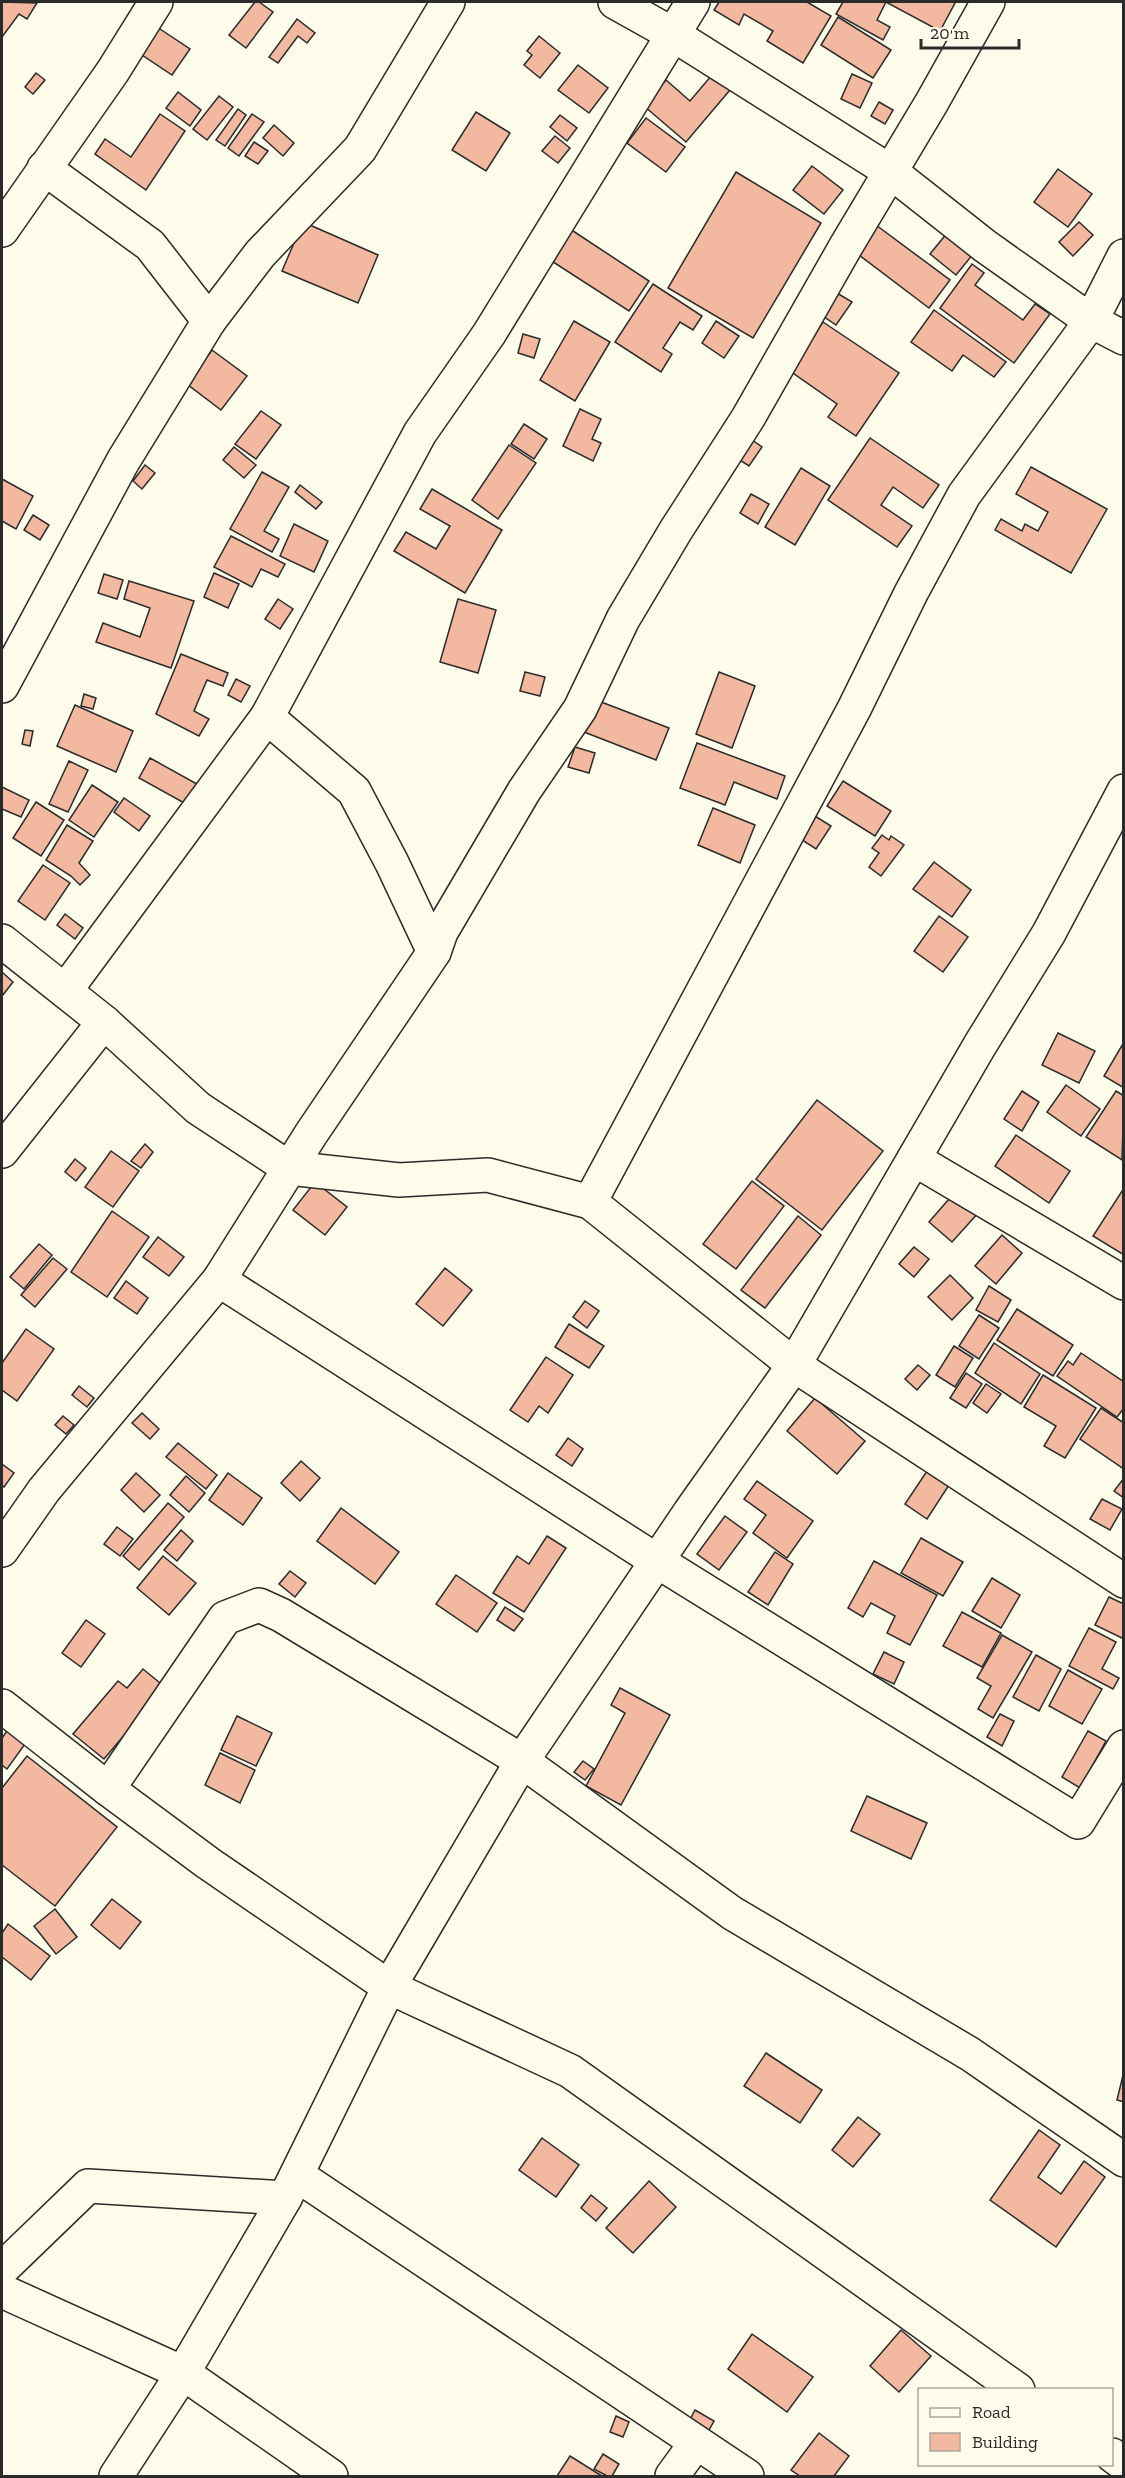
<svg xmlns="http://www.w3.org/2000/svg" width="1125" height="2478" font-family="'Zilla Slab',serif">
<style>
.building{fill:#f2b8a0;stroke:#2b2b2b;stroke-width:1.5}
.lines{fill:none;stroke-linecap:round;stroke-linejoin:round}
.minor-casing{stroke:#2b2b2b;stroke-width:36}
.minor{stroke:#fdfbea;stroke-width:33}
</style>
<rect width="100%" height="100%" fill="#fdfbea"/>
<g class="building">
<path d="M2,2L37,3L27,19L19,14L2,37Z"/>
<path d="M255,2H259L273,12L246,48L229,35Z"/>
<path d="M719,2H807L831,16L803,63L767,41L773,31L744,14L739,25L714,10Z"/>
<path d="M843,2H953L955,3L940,31L886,2L877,20L890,27L883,40L836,14Z"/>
<path d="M838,17L891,50L873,78L821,45Z"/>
<path d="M297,19L315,33L307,43L298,36L278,63L269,57Z"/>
<path d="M154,25L190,49L172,75L136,51Z"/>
<path d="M539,36L560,53L540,78L524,65L532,55L527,51Z"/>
<path d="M578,65L608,88L589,113L558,90Z"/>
<path d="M717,69L735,84L686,142L644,106L666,80L690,101Z"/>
<path d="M36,73L45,80L33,94L25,87Z"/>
<path d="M852,74L872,83L860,108L841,99Z"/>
<path d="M178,92L201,110L190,126L166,108Z"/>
<path d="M219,96L233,107L207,140L193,129Z"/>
<path d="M879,102L893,110L885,124L871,116Z"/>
<path d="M238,109L246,115L225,146L216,140Z"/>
<path d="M476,112L510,133L486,171L452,150Z"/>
<path d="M160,114L185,131L146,190L95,154L105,139L131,157Z"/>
<path d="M252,114L264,122L239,156L228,148Z"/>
<path d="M560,115L577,128L567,141L550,127Z"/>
<path d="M646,118L685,147L666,172L627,143Z"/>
<path d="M274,125L294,143L283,156L263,138Z"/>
<path d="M555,136L570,148L558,163L542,151Z"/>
<path d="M254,142L268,151L258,164L245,156Z"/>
<path d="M812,166L843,190L824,214L793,190Z"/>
<path d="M1058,169L1092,194L1068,227L1034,202Z"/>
<path d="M736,172L821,223L753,338L668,288Z"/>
<path d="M303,222L378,255L358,303L282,271Z"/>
<path d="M1079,222L1093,235L1073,256L1059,242Z"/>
<path d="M876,225L950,280L929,308L855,252Z"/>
<path d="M952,227L978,248L956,275L930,254Z"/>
<path d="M570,229L649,281L629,311L550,260Z"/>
<path d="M972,264L984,273L975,285L1023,320L1035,304L1050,314L1014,363L940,308Z"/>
<path d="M653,284L702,316L693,330L680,322L663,348L672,354L661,372L615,342Z"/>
<path d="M832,290L852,302L836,325L817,312Z"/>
<path d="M934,310L1006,362L994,377L963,355L952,371L911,342Z"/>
<path d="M574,321L610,342L575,401L540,380Z"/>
<path d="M716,321L739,336L724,358L702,343Z"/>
<path d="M823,322L899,373L856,436L828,417L837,404L790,371Z"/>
<path d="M523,334L540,339L534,358L518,353Z"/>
<path d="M212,350L247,376L221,410L187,384Z"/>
<path d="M580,409L601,419L592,439L601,443L593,461L563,446Z"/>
<path d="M261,411L281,425L256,459L235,444Z"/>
<path d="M524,424L547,439L534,459L511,444Z"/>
<path d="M745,435L762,447L749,466L732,455Z"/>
<path d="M870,438L939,485L923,508L893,487L881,505L912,526L897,547L828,500Z"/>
<path d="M509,445L536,463L498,519L472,500Z"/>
<path d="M234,447L256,465L244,478L223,460Z"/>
<path d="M145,465L155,473L142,489L133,481Z"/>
<path d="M1031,467L1107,509L1071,573L995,530L1001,519L1022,531L1025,524L1038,531L1048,512L1016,494Z"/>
<path d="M801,468L830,486L795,545L765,527Z"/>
<path d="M262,472L289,487L264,531L279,539L272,552L230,529Z"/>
<path d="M2,479L33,496L16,529L2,521Z"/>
<path d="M300,485L322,502L316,509L295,492Z"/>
<path d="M432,489L502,530L465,593L394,551L406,532L436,549L450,526L420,509Z"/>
<path d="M751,494L769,504L758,524L740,513Z"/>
<path d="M33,515L49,525L40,540L24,530Z"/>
<path d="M294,524L328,541L314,572L280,556Z"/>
<path d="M231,536L285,564L278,577L261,569L252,587L214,567Z"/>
<path d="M214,573L239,584L228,608L204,597Z"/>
<path d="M104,574L123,580L117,599L98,593Z"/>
<path d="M129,581L194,601L171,668L96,642L103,623L140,637L150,608L124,599Z"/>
<path d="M278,599L293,609L280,629L265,619Z"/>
<path d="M458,599L496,610L478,673L440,662Z"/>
<path d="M181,654L228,673L223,686L207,680L194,711L209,719L199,736L156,714Z"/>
<path d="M525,672L545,677L540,696L520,691Z"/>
<path d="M719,672L755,686L732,748L696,734Z"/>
<path d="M236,679L250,686L241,702L228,695Z"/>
<path d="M84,694L96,698L93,709L81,706Z"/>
<path d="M596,700L669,728L656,760L584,732Z"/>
<path d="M75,705L133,731L116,772L57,746Z"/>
<path d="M25,730L33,731L30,746L22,744Z"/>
<path d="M697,743L785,776L777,799L734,782L725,805L680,788Z"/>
<path d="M575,747L595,753L589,773L568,767Z"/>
<path d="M150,758L197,784L186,804L139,778Z"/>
<path d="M69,761L88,770L68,812L49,804Z"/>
<path d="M843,781L891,811L875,836L827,806Z"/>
<path d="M92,785L118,802L94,837L69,820Z"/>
<path d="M2,787L29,800L21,817L2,809Z"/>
<path d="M124,798L150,816L139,831L114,812Z"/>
<path d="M36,802L64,820L41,856L13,838Z"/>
<path d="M713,808L755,825L740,863L698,845Z"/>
<path d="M810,813L831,826L816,849L796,836Z"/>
<path d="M67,825L93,841L79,863L90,875L80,885L71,876L46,860Z"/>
<path d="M882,835L889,840L891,836L904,845L881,876L869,867L879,853L872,848Z"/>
<path d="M934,862L971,890L952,917L913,889Z"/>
<path d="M43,865L70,883L45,920L18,901Z"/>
<path d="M65,914L83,928L75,939L57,925Z"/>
<path d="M939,916L968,937L943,972L914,951Z"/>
<path d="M2,972L13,982L2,996Z"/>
<path d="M1058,1033L1095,1051L1079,1083L1042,1065Z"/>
<path d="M1124,1042V1088L1104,1076Z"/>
<path d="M1066,1085L1100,1109L1081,1136L1047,1112Z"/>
<path d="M1022,1091L1039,1102L1022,1131L1004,1119Z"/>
<path d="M1116,1091L1124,1096L1122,1160L1086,1137Z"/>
<path d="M817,1100L883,1151L822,1230L756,1179Z"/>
<path d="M1016,1135L1070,1171L1049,1203L995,1166Z"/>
<path d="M145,1144L153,1152L141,1168L131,1161Z"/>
<path d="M111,1151L139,1171L113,1207L85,1187Z"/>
<path d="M75,1159L86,1168L76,1181L65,1172Z"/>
<path d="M752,1181L784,1206L736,1269L703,1244Z"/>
<path d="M315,1182L347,1207L325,1235L293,1210Z"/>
<path d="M1124,1188V1255L1093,1236Z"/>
<path d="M956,1191L979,1212L952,1242L929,1222Z"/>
<path d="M112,1211L149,1237L107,1297L71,1272Z"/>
<path d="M798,1216L821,1235L765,1308L741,1290Z"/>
<path d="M1002,1235L1022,1253L996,1284L975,1266Z"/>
<path d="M158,1237L184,1257L169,1276L143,1257Z"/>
<path d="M39,1244L52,1255L24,1289L10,1277Z"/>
<path d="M914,1247L929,1259L914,1277L899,1264Z"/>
<path d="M53,1258L67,1269L35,1307L21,1295Z"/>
<path d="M445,1268L472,1290L443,1326L416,1304Z"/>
<path d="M950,1275L973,1298L952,1320L928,1297Z"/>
<path d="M126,1281L148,1298L137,1314L114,1298Z"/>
<path d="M989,1286L1011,1300L998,1322L976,1310Z"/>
<path d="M585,1301L599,1311L587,1328L573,1317Z"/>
<path d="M1017,1309L1073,1345L1053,1376L997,1340Z"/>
<path d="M979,1315L999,1328L979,1359L959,1346Z"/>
<path d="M569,1324L604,1346L589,1368L555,1347Z"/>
<path d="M26,1329L54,1349L17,1401L2,1390V1363Z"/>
<path d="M994,1343L1040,1374L1021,1404L975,1373Z"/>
<path d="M954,1346L973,1358L955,1387L936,1375Z"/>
<path d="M1081,1353L1124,1382V1408L1117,1417L1057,1376L1068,1361L1073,1365Z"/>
<path d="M546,1357L573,1375L548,1413L539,1406L528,1422L510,1410Z"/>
<path d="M918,1365L930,1375L917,1390L905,1379Z"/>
<path d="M966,1373L982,1384L966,1408L950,1398Z"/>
<path d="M1043,1375L1096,1408L1065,1458L1044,1446L1056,1426L1024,1407Z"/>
<path d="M986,1384L1001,1394L987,1413L973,1403Z"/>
<path d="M79,1386L94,1398L87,1407L72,1395Z"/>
<path d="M815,1398L865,1441L837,1474L787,1431Z"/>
<path d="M1101,1408L1124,1423V1469L1080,1439Z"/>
<path d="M142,1413L159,1429L150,1439L132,1423Z"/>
<path d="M63,1416L74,1425L66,1434L55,1425Z"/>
<path d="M568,1438L583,1449L572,1466L556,1455Z"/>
<path d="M178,1443L217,1475L206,1489L166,1457Z"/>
<path d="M301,1461L320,1478L300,1501L281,1483Z"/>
<path d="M2,1464L14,1473L4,1487L2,1486Z"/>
<path d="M927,1471L949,1485L927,1519L905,1504Z"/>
<path d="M136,1473L160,1495L144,1512L121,1490Z"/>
<path d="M228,1473L262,1498L243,1525L209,1500Z"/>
<path d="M186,1476L205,1493L189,1512L170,1495Z"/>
<path d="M1124,1478V1498L1114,1491Z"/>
<path d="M757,1481L813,1521L787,1558L753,1533L766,1515L744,1499Z"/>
<path d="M1102,1499L1122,1509L1110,1530L1090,1519Z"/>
<path d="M168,1503L184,1517L139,1570L123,1556Z"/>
<path d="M341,1508L399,1552L375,1584L317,1541Z"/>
<path d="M725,1516L747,1532L719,1570L697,1554Z"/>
<path d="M117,1527L133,1539L120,1556L104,1544Z"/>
<path d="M181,1530L193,1541L177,1561L164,1550Z"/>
<path d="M547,1536L566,1548L524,1612L493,1593L517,1556L529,1564Z"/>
<path d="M921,1538L963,1562L943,1596L901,1573Z"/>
<path d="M775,1552L793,1564L768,1605L748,1592Z"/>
<path d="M163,1556L196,1583L169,1615L137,1588Z"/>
<path d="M874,1561L937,1595L910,1645L887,1633L895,1616L871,1603L863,1617L848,1608Z"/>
<path d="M290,1571L306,1583L295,1597L279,1584Z"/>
<path d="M456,1575L497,1603L477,1632L436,1604Z"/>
<path d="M992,1578L1020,1595L1001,1628L972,1611Z"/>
<path d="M1109,1597L1124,1604V1639L1095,1625Z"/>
<path d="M505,1607L523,1619L514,1631L497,1620Z"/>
<path d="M962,1612L1001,1633L982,1667L943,1646Z"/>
<path d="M86,1620L105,1634L81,1667L62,1653Z"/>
<path d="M1089,1628L1116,1642L1102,1669L1119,1678L1113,1689L1069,1666Z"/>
<path d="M1002,1635L1032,1652L993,1718L978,1709L991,1686L977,1678Z"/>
<path d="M884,1652L904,1662L894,1684L873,1674Z"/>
<path d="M1036,1655L1061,1669L1039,1711L1013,1697Z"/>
<path d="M143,1669L165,1687L104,1759L73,1734L118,1681L127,1688Z"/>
<path d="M1068,1670L1102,1689L1082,1724L1049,1706Z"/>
<path d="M620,1688L670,1715L621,1805L586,1786L625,1713L611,1705Z"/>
<path d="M1000,1714L1014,1721L1002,1746L987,1737Z"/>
<path d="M237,1716L272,1733L256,1766L221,1750Z"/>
<path d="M7,1731L25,1744L7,1769L2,1765V1738Z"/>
<path d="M1088,1731L1106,1741L1080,1788L1062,1777Z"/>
<path d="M220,1753L255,1770L240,1803L205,1785Z"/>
<path d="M27,1756L117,1827L55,1906L2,1865V1788Z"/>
<path d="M583,1761L594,1769L585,1780L574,1772Z"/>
<path d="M867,1796L927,1823L911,1859L851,1831Z"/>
<path d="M112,1899L141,1922L120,1949L91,1925Z"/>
<path d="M55,1909L77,1937L56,1954L34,1926Z"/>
<path d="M8,1924L50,1956L31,1980L2,1957V1933Z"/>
<path d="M766,2053L822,2090L800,2123L744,2086Z"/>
<path d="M1124,2071V2102L1117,2100Z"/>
<path d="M858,2117L880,2134L853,2167L832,2150Z"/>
<path d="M1039,2130L1060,2145L1038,2177L1061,2194L1084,2161L1105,2177L1056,2247L990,2200Z"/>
<path d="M542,2138L579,2165L556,2197L519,2170Z"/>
<path d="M649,2181L676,2207L633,2253L606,2228Z"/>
<path d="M591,2195L607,2208L596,2221L581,2208Z"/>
<path d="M901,2330L931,2356L899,2392L870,2366Z"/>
<path d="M752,2334L813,2377L787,2412L728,2369Z"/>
<path d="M695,2410L714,2421L705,2437L686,2427Z"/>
<path d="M616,2416L629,2422L623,2437L610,2432Z"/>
<path d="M819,2433L849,2456L834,2476H800L791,2470Z"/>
<path d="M603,2454L619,2464L612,2476H607L594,2469Z"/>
<path d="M570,2456L602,2476H557Z"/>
</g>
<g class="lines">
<defs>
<g id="minor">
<path d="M615,2L674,35L891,172L985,246L1091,321L1124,338"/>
<path d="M44,168L150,245L209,321"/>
<path d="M2,230L113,71L156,2"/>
<path d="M1124,256L1091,321L964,495L911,593L854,709L590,1202L794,1365L1124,1581"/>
<path d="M2,686L123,461L209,321L260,254L360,149L448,2"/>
<path d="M267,717L354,791L392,863L434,952"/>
<path d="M2,941L104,1022L198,1108L289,1168L399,1180L488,1175L590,1202"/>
<path d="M65,991L267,717L420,433L489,334L693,2"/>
<path d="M2,1151L104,1022"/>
<path d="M914,1159L1124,1283"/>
<path d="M219,1280L657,1561L1078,1822L1124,1747"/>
<path d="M2,1550L44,1490L219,1280L311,1134L434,952L441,932L524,791L580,709L623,619L676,530L748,418L846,246L932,102L988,2"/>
<path d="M2,1706L108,1789L208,1863L389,1987L570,2071L1018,2390"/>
<path d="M108,1789L225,1618L259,1605L281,1615L522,1761L732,1913L970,2054L1124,2160"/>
<path d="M297,2175L747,2476"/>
<path d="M2,2269L88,2186L285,2198L389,1987L522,1761L690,1512L794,1365L980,1045L1049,933L1124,791"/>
<path d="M2,2291L183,2373L285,2198"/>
<path d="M1112,2455L1124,2464"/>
<path d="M116,2476L183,2373L331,2476"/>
<path d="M672,2476L696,2443"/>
</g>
</defs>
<use href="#minor" class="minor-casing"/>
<use href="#minor" class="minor"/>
</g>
<rect width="1125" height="2478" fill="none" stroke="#2b2b2b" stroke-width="6"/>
<rect x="918" y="2388" width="195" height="78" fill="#fdfbea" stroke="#a9a89e" stroke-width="1.5"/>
<rect x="930" y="2408" width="30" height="9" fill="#fdfbea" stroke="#a9a89e" stroke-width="1.5"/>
<text x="972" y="2418" font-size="18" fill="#2b2b2b">Road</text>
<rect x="930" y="2433" width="30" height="18" fill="#f2b8a0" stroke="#a9a89e" stroke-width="1.5"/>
<text x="972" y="2448" font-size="18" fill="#2b2b2b">Building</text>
<path d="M921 39v9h98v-9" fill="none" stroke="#2b2b2b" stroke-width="3"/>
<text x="930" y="39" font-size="18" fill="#2b2b2b" stroke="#fdfbea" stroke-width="4.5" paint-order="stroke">20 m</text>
</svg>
